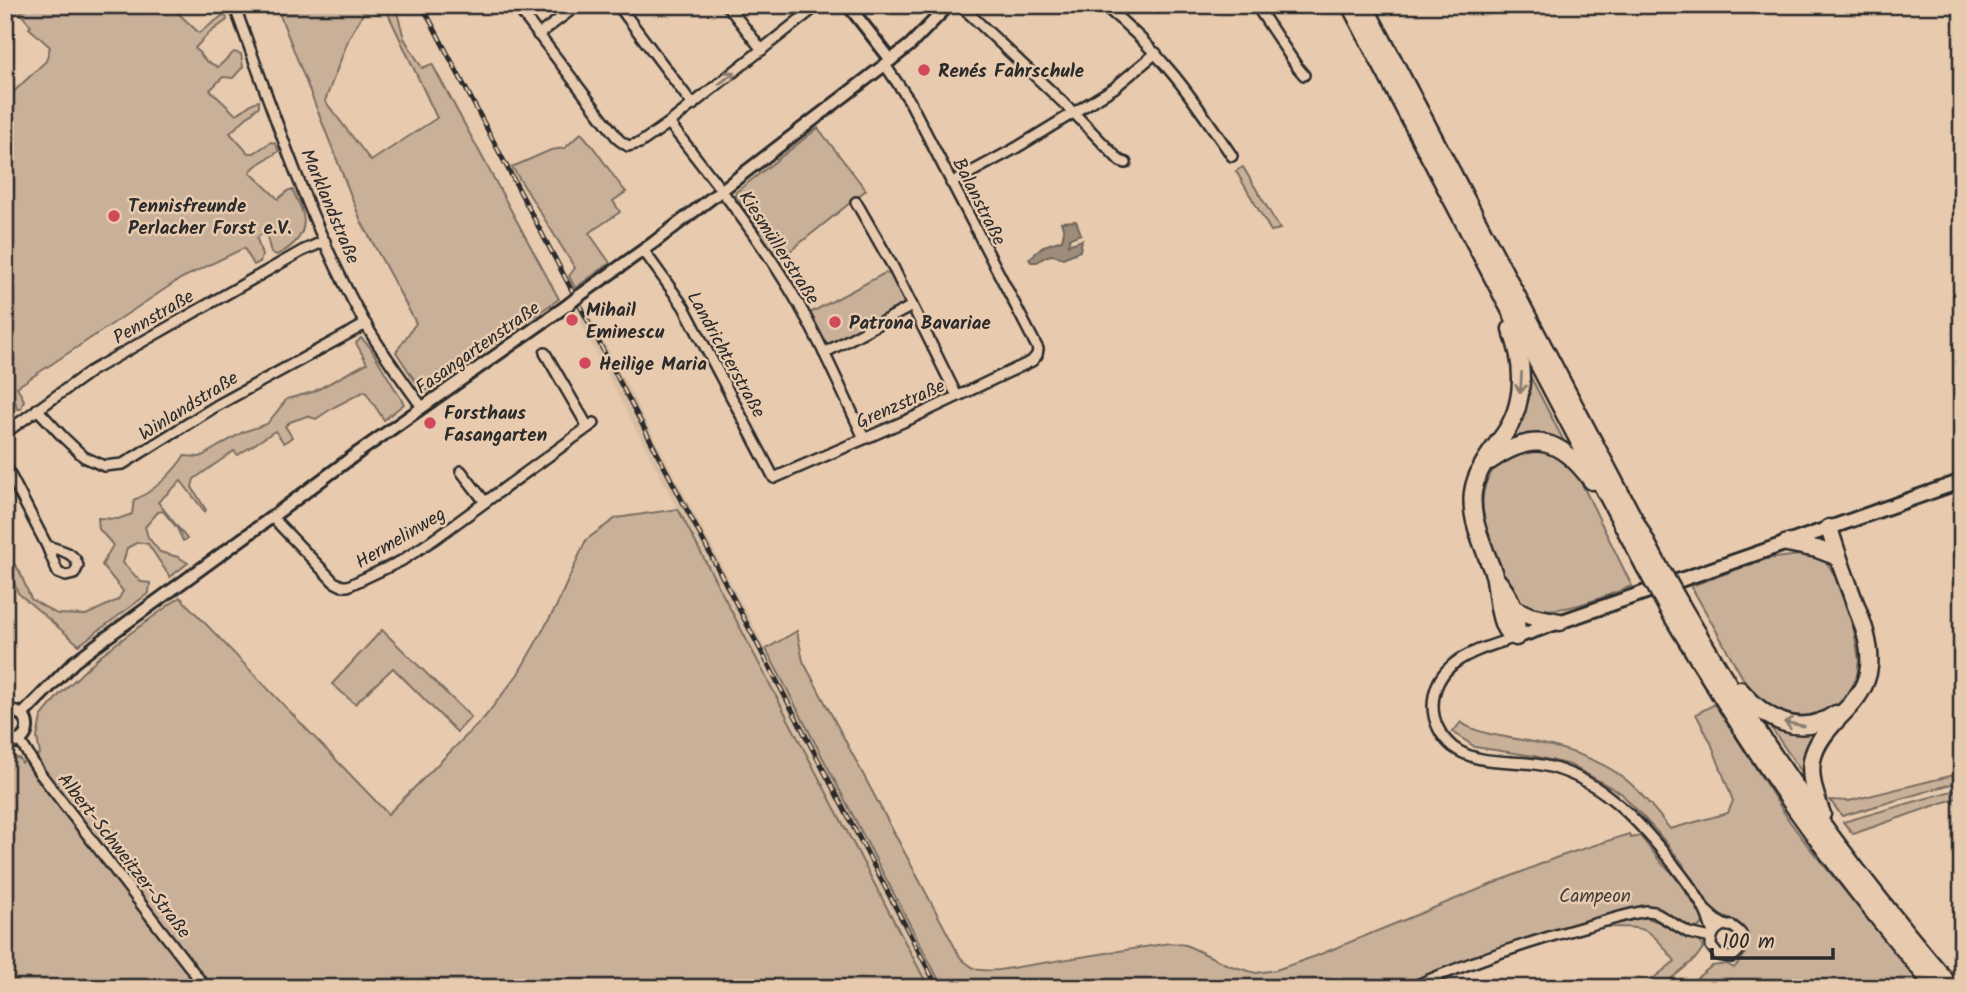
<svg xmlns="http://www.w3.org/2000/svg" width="1967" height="993" font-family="Kalam,sans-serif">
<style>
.built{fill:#d8bea4}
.green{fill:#c9b099;stroke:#7a6e62;stroke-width:2}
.water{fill:#9d8c7a;stroke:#6f655a;stroke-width:2}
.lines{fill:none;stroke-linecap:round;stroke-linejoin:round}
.minor-casing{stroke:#2b2b2b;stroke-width:14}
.tertiary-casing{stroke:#2b2b2b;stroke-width:16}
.secondary-casing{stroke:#2b2b2b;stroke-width:18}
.motorway-casing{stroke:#2b2b2b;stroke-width:21}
.minor{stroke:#e8cbaf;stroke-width:9}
.tertiary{stroke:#e8cbaf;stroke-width:10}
.secondary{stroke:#e8cbaf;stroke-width:12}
.motorway{stroke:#e8cbaf;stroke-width:16}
.rail-casing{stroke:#2b2b2b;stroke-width:5}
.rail{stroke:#e8cbaf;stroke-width:2.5;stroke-dasharray:8;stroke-linecap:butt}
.tertiary-bridge-casing{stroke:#2b2b2b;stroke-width:16;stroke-linecap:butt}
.motorway-bridge-casing{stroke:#2b2b2b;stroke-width:21;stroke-linecap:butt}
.tertiary-bridge{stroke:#e8cbaf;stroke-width:10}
.motorway-bridge{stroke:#e8cbaf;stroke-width:16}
.oneway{stroke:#8a7b6d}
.poi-dot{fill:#d1495b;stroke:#e8cbaf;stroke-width:2.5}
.labels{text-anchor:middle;stroke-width:5;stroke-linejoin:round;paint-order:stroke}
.poi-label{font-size:19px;font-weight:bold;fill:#2b2b2b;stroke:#e8cbaf;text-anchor:start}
.street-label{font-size:19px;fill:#2b2b2b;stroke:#e8cbaf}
.park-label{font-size:19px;fill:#433f3c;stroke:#e8cbaf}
</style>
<rect width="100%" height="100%" fill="#e8cbaf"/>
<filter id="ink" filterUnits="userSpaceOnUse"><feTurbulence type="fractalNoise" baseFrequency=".0143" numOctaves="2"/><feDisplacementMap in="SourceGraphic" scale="14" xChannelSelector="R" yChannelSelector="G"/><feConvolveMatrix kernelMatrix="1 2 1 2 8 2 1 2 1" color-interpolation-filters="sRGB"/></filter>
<g filter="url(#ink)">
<path class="built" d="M584,304L766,649L943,988H928L574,311Z"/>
<g class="green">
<path d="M30,5H179L175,10L199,33L222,16H226L227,20L208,34L195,48L206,61L218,67L234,52L241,54L243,67L233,78L223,77L210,90L235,114C245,112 250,101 259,101V106L230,133L248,153H254L271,142L275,143L279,151C269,159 257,162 250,172L278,199L289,190H293C295,197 300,204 302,211C309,233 295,246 277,255L271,253L267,237L262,234L257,238L262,256L260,262L254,265L244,248L180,279L17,387L24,400L21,409H17C16,401 13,394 5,392V100L46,61L50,47L29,28L31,26L20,13Z"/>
<path d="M276,5H368L349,38L325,101L371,161L437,118L384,5H395L404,38L422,68L432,64L559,299L423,393L396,352L416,323L361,221Z"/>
<path d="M818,128L866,190L779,260L735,195L736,192Z"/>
<path d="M581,133C599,151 610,174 626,192L613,201L620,212L589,233L610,263L575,288L569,276L575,268L512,167L551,150L565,148Z"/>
<path d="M1243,167L1280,229L1271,231L1236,171Z"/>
<path d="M885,273L893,275L907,301L906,307L829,347H825L809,318L810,313Z"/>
<path d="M361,338L370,347L404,404L384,420L365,391L334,407L316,419L307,416L290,422L285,426L292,437L284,443L275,431L238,455L234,451L194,479L192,487L206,510L205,512L181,481L158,502L187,539L183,541L177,528L163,511L158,512L145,527L148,537L160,552L178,557L188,563L170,577L148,544L138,542L127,548L123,563L141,582L150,583L149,593L79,645L18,593L11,574L5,566V554L19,570L31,599L57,614L86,615L118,600L123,591L102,565L113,545L99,529L98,518L118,519L132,514L134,500C153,492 173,473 184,456L200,457L243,432L267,424L287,399L313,392L367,363L356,343Z"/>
<path d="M1526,368L1569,451L1500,447Z"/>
<path d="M1541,450L1556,455L1571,465L1585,490L1632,586C1602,597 1543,625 1516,599C1497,563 1461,496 1500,463C1506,458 1512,453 1519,451C1526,449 1534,450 1541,450Z"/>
<path d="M678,509L929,988H5V753L20,759L22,763L40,754L37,738L41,717L59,695L102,654L180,597L388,814L484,718L518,674L556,607L586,540L616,518Z"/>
<path d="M1809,554L1820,557L1828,564L1835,576L1854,630L1859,660L1857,676L1846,699L1837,708L1808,721L1782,717L1753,696L1691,586L1766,559Z"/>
<path d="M382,630L471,717L457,732L393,668L355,704L332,684Z"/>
<path d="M797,631L803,661L960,957C975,972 979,971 999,970L1170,943L1186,945L1228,965L1256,973L1276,970L1316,956L1558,857L1629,834L1631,838L1640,836L1664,866L1671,871L1700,913C1706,922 1704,926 1693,929L1654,907H1640C1558,927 1477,953 1400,988H943L766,649Z"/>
<path d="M1715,704L1790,822L1808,846L1924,988H1684L1712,966L1727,964L1734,968C1738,963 1742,959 1745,954C1751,943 1746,924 1733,920C1725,917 1719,916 1712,910L1685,870L1683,864L1657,832L1621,793L1570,765L1534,756L1475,747L1453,732L1461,722C1474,735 1523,739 1543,744C1573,751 1608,763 1631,784C1645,798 1658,813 1670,829L1728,813L1733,801L1711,743L1696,714Z"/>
<path d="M1768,723L1822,727L1805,777Z"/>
<path d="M1962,773V781L1842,816L1830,800L1849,801Z"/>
<path d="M1962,788V796L1853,834L1843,822Z"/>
<path d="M1639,917C1662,918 1677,937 1700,941L1703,948L1695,959L1660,988H1645V985L1675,961C1648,928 1651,927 1607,927L1609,924Z"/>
</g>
<path class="water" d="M1076,221L1081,234L1070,238L1068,245L1082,240L1080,251L1063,258L1053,255L1047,256L1037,262H1031L1029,259L1044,246L1062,240L1064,231L1061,222Z"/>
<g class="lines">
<defs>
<g id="minor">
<path d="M234,5C273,110 308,220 362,318C379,349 402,379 422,407"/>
<path d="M516,5L619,140L628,146L640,143L669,123L818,5"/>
<path d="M618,5L693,105"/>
<path d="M727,5L762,50"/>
<path d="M960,5L1073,112L1120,161L1126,163"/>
<path d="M1103,5C1160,50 1192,97 1232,156"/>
<path d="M1256,5L1298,68L1304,75"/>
<path d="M538,35L578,5"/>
<path d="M669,123C708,173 747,221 781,275C814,326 838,383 864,438"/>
<path d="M951,183L1016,148L1114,88L1156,53"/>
<path d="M856,202L892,265L957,396"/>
<path d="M644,251L684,307L774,478L912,418L1032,361L1037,355L1038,349L909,100L885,65"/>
<path d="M545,353L588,427"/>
<path d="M824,353L912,306"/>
<path d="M37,409L63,437L84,457L104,466L123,464L216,406L366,324"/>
<path d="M5,433L91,371L302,251L325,241"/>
<path d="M5,465L47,546L58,573L66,576L74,574L78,566C75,552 59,550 47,546"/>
<path d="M461,471L485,502"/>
<path d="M272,517L334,582L342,586H348L401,561L433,540L594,423"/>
<path d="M1516,637C1479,650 1434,659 1433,706C1433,722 1441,737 1453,747C1478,766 1512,759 1541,765C1598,776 1635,817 1670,860C1682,875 1699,896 1706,913C1709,919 1710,926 1713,933"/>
<path d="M20,741L39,772L206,988"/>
<path d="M1706,911C1711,915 1718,923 1725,925C1734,929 1727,922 1736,929C1748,937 1742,951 1731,957L1718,955L1711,946C1711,935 1714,929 1724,925"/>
<path d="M1410,988C1469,962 1531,941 1594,924C1611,920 1628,914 1646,911L1654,912L1689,933L1711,938"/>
</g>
<g id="tertiary">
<path d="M848,5L891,60"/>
<path d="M579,296L653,243L891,60L910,45L949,5"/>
<path d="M5,712C35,706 34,748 5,742"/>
<path d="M22,715L74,662L103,640L272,517L359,452L569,304"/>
</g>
<path id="secondary" d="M1516,637L1787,543L1962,481"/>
<g id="motorway">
<path d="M1350,5L1645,567"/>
<path d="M1364,5L1657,563"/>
<path d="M1490,461C1534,430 1561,439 1592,481"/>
<path d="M1787,543L1817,549L1838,557"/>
<path d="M1495,578C1510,595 1519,614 1516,637C1513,635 1509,634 1507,631C1499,621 1497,592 1495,579C1494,572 1490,565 1488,559C1480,538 1470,515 1473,492C1476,471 1491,452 1503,436C1526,404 1525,364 1511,329"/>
<path d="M1681,605C1708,651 1735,696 1764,741C1821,827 1885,909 1952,988"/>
<path d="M1515,609L1530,616L1560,622"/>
<path d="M1668,609C1710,679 1753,749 1801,816C1843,875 1889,932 1936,988"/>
<path d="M1740,690C1766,720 1799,739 1836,714"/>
<path d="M1822,814C1804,767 1807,749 1843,713C1856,700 1867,686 1869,667C1872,640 1857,610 1848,584C1841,566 1835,547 1829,528"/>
</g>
</defs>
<use href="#minor" class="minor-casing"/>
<use href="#tertiary" class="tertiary-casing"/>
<use href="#secondary" class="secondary-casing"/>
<use href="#motorway" class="motorway-casing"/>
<use href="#minor" class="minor"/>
<use href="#tertiary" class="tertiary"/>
<use href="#secondary" class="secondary"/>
<use href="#motorway" class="motorway"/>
<defs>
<path id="rail" d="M422,5L938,988"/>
</defs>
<use href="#rail" class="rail-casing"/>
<use href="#rail" class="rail"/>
<defs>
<path id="tertiary-bridge" d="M569,304L579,296"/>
<g id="motorway-bridge">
<path d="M1657,563L1681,605"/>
<path d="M1645,567L1668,609"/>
</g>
</defs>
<use href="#tertiary-bridge" class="tertiary-bridge-casing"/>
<use href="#motorway-bridge" class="motorway-bridge-casing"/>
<use href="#tertiary-bridge" class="tertiary-bridge"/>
<use href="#motorway-bridge" class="motorway-bridge"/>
</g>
<defs><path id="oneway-shaft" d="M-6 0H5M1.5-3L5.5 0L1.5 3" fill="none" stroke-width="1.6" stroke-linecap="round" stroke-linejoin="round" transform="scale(1.75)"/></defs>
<g class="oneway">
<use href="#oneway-shaft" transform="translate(727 78) rotate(-38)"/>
<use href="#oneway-shaft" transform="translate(1521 383) rotate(93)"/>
<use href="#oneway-shaft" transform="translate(1794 724) rotate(-169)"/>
</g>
</g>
<g class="poi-dot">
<circle cx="924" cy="70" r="7"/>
<circle cx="114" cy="216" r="7"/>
<circle cx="572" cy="320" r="7"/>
<circle cx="835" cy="322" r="7"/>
<circle cx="585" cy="363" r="7"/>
<circle cx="430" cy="423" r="7"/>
</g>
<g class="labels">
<g class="poi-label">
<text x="938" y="77">Renés Fahrschule</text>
<text x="128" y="212">Tennisfreunde<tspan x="128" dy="22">Perlacher Forst e.V.</tspan></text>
<text x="586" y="316">Mihail<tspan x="586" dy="22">Eminescu</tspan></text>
<text x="849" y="329">Patrona Bavariae</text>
<text x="599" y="370">Heilige Maria</text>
<text x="444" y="419">Forsthaus<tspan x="444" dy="22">Fasangarten</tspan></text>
</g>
<g class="street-label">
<text transform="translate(980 201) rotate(63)" y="7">Balanstraße</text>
<text transform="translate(331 206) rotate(67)" y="7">Marklandstraße</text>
<text transform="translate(780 247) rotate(57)" y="7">Kiesmüllerstraße</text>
<text transform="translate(153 316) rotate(-30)" y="7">Pennstraße</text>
<text transform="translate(477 347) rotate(-35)" y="7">Fasangartenstraße</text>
<text transform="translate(727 354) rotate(61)" y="7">Landrichterstraße</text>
<text transform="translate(900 403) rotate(-24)" y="7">Grenzstraße</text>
<text transform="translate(188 405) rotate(-32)" y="7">Winlandstraße</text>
<text transform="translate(400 537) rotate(-31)" y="7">Hermelinweg</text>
<text transform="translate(125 855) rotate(52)" y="7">Albert-Schweitzer-Straße</text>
</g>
<g class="park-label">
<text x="1595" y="902">Campeon</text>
</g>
</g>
<rect width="1967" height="993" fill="none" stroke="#e8cbaf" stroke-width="28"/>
<rect x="14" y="14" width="1939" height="965" fill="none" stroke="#2b2b2b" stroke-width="2.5" filter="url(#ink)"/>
<path d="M1712 948v10h121v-10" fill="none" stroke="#2b2b2b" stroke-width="3.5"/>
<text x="1722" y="948" font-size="21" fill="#2b2b2b" stroke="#e8cbaf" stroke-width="5" paint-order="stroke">100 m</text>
</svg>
